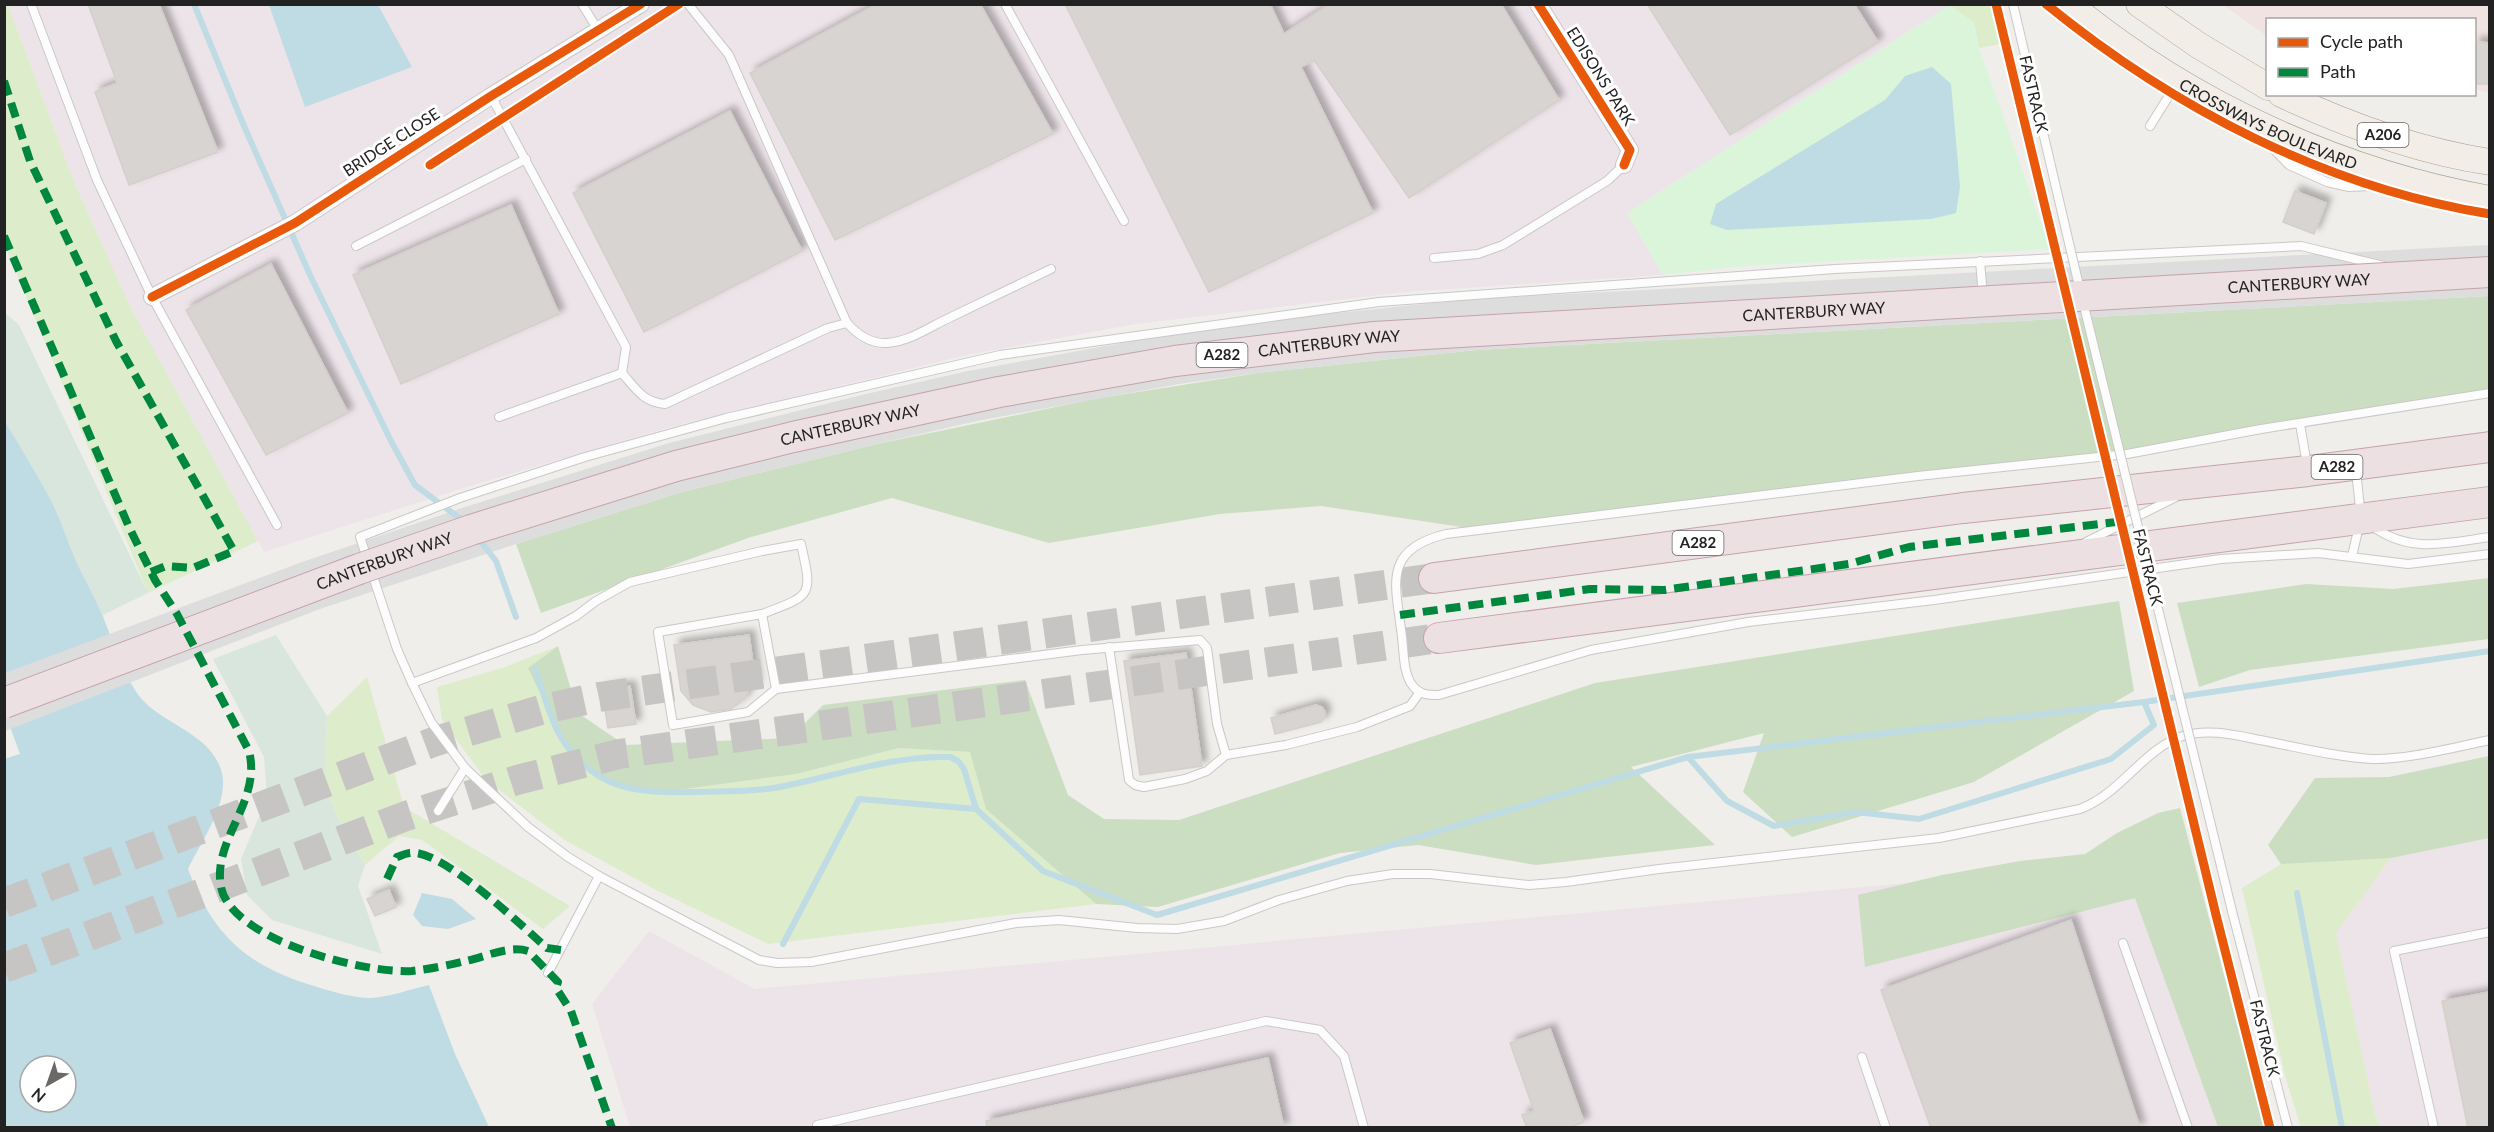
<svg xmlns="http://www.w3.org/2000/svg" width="2494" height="1132" font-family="Lato,sans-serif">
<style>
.commercial{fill:#f1e3e1}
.industrial{fill:#ede4e9}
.grass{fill:#ddeccb}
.forest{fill:#cbdec1}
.wetland{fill:#d9e6de}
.park{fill:#daf5da}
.water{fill:#bfdbe3;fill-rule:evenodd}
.pier{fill:#dedddd}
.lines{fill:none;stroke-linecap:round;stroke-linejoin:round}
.stream{stroke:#bfdbe3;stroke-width:6}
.building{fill:#d7d4d2;stroke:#d3d0cc;stroke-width:1.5;filter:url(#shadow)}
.highway-tunnel{stroke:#c7c5c3;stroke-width:30;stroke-dasharray:30 15;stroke-linecap:butt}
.lane-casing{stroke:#c9c8c7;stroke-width:10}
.street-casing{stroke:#c9c8c7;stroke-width:18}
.primary-casing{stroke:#a79c86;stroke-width:27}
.highway-casing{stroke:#c5a2ac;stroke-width:32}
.lane{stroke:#fdfcfc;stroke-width:8}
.street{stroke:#fdfcfc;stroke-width:16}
.primary{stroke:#f3ede7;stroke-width:26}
.highway{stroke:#ece0e2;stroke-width:30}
.lane-bridge-casing{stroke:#c9c8c7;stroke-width:10;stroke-linecap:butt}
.highway-bridge-casing{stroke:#c5a2ac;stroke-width:32;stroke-linecap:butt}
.lane-bridge{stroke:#fdfcfc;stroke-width:8}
.highway-bridge{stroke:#ece0e2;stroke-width:30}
.quiet{stroke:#00873e;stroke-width:8;stroke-dasharray:15 8;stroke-linecap:butt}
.cycleway-casing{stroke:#fff;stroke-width:13}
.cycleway{stroke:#e8590c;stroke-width:9}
.labels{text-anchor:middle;stroke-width:6;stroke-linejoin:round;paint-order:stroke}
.shield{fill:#fff;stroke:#646464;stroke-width:1.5}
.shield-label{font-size:15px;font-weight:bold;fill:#222}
.street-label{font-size:16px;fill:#222;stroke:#fff}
</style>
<defs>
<filter id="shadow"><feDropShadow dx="5.5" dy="-5.5" stdDeviation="3" flood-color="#0004"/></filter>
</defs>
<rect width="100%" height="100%" fill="#f0eeeb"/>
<path class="commercial" d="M2223,5H2489V93L2475,89L2474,20H2268L2267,36Z"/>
<g class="industrial">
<path d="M8,5H1950L1627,213L1663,275L1406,292L1136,324L967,355L670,427L470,486L264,552L130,306L74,182Z"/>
<path d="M2489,836V1127H2380L2375,1114L2336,933L2391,858Z"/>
<path d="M2146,861L2228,1127H630L592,1004L649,931L755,989Z"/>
</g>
<g class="grass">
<path d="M4,5H8L74,182L130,306L258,541L148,593L5,245Z"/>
<path d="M1950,5H1991L2001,44L1979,48L1974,23Z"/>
<path d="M558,646L528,668L613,785L631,790L655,793L796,774L899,748L971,752L986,809L1096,904L768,944L656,890L566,841L486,780L442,720L437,687L505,667Z"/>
<path d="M367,677L404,807L570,906L543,929L422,840L399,836L365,865L344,830L324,786L327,716Z"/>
<path d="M2293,857L2391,858L2336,933L2375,1114L2380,1127H2301L2285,1076L2242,888Z"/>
</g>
<g class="forest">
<path d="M2489,296V394L2148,450L1482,530L1321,506L1220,514L1049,543L892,498L751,537L541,613L516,544L682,492L877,444L1094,399L1258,373L1476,350Z"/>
<path d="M2489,578V639L2250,670L2199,687L2177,603L2306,584L2393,589Z"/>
<path d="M2119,601L2134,691L1974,782L1792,837L1743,792L1764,733L1631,767L1715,845L1536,865L1418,845L1340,853L1158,907L1096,904L986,809L970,752L899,748L796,774L655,793L631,790L611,784L572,759L528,668L558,646L578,713L625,745L790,738L823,705L1025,680L1068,795L1104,819L1179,820L1595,683Z"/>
<path d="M2489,756V838L2391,858L2281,864L2268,845L2315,778L2389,777Z"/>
<path d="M2180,808L2264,1127H2218L2135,898L1865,967L1858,895L1942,875L2020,861L2085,854L2117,833L2158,813Z"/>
</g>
<g class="wetland">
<path d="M5,313L19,325L148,593L103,615L113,647L5,688Z"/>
<path d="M276,635L327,716L324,786L344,830L365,865L358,886L382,954L272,920L247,895L241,859L267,798L264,757L213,659Z"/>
</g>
<path class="park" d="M1950,5L1974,23L1979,48L2050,249L1745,266L1663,275L1627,213Z"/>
<g class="water">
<path d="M269,5H378L412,67L305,107Z"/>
<path d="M1932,67L1951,84L1960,187L1956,213L1931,219L1727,230L1710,224L1716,204L1885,100L1905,76Z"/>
<path d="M4,420C21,449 39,477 54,507C63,526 69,546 78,566C86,582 95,598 102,615C113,640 120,666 135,690C155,724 211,730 222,773C229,803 201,842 188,869C213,936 248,967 317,987C334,992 354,998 371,998C390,997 411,989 429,985L455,1054L489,1127H5L4,759L20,754L5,713ZM30,1066H66V1102H30Z"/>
<path d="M422,893L452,899L476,919L448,929L422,926L413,915Z"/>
</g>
<path class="pier" d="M2489,245V296L1476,350L1258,373L1179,384L977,421L877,444L682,492L516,544L320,609L5,731V673L302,562L465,507L669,443L866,394L968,371L1172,334L1251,322L1472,299Z"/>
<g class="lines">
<g class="stream">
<path d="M194,4L244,126L310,275L392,443L415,485L466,523"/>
<path d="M478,538L496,561L516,617"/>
<path d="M535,669C544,693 551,724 566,745C599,791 640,793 692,792C719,791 747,792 774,788C830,778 892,755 950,757L958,761L964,769L976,809L1043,871L1157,915L1688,757L2144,702L2490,651"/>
<path d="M1688,757L1727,801L1774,826L1856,812L1919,819L2111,759L2154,725L2144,702"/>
<path d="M2297,893L2342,1128"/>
<path d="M783,944L859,799L976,809"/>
</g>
</g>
<g class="building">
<path d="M88,4H159L218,152L129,185L95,92L117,83Z"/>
<path d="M877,4H980L1053,134L835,240L750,73Z"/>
<path d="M1065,4H1270L1284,34L1330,4H1501L1559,100L1409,198L1314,60L1301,67L1373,213L1209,292Z"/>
<path d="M1647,4H1854L1878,42L1730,135Z"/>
<path d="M2475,42L2490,43V84H2475Z"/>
<path d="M730,111L802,251L644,332L573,193Z"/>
<path d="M2295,191L2326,203L2314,234L2283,222Z"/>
<path d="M511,205L559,314L401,384L353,275Z"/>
<path d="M271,264L348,413L266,455L186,310Z"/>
<path d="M749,635L756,686H750L745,698L731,709L711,712L693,705L681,691L674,645Z"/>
<path d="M1186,653L1202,766L1140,775L1124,661Z"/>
<path d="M630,686L636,724L608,728L602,690Z"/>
<path d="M1316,705L1322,707L1325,712V717L1321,722L1275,734L1271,718Z"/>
<path d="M389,890L396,907L375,916L367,899Z"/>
<path d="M2071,920L2140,1128H1931L1881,990Z"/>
<path d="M2490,992V1128H2468L2442,1001Z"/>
<path d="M1550,1029L1584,1122L1568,1128H1527L1522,1115L1534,1111L1510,1043Z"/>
<path d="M1268,1058L1284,1128H987L986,1121Z"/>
</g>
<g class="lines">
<g class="highway-tunnel">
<path d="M4,903L436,741L544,709L599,697L1434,578"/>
<path d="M4,968L406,816L517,780L619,754L1439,638"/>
</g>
<defs>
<g id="lane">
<path d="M31,4L97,180L152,297L277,525"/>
<path d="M582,4L598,30"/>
<path d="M688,4L729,55L847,323C857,334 871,344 887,343C911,341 929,327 951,317C984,301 1018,285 1051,269"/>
<path d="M1005,4L1124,221"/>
<path d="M2013,4L2065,226"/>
<path d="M491,96L626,347L622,373L499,417"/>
<path d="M2150,126L2177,83"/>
<path d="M2260,135L2289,165L2327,182L2349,187L2392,185"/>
<path d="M356,246L526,159"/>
<path d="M1434,258L1478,254L1503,245L1607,181L1624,165"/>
<path d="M1980,261L1983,296"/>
<path d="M2384,266L2301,246L1835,269L1379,302L1000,355L726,418L585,457L460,498L360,537L397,649L412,683L431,722L465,768L528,827L568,857L599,876L759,960L777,963L811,962L1016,923L1059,920L1137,928L1177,929L1224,921L1279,900L1347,881L1393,874H1430L1529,885L1566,882L1659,869L1939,838L2080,809C2122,793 2144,748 2183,736C2208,728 2235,735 2260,740C2297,747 2335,757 2372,759C2407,760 2454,747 2490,740"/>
<path d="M622,373C636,389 643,402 665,404L828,328L847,323"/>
<path d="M2490,393L2261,429L2127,454L1918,476L1446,534C1381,550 1396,585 1402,637C1404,652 1403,674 1413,686C1420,695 1428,695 1439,695L1591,650L1748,622L1934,600L2221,559L2318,553L2408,564L2490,554"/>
<path d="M2300,424L2307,465"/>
<path d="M2372,526C2410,554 2446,543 2490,537"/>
<path d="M2086,542L2176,497"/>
<path d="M2352,556L2361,518L2356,470"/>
<path d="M762,614L658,632L673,725L748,712L776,689"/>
<path d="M1109,647L1129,780L1135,785L1144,787L1185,779L1207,771L1226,755"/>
<path d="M412,683L536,638L576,616L596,601L630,582L762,551L801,544C813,597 812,595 762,614L776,689L1082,650L1200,640L1207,648L1217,724L1226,755L1286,745L1357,727L1410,706L1420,692"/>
<path d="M438,811L465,768"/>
<path d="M2232,911L2288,1128"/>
<path d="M2123,943L2188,1128"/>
<path d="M548,973L599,876"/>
<path d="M1862,1057L1886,1128"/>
<path d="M818,1128L817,1125L1266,1021L1320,1030L1344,1056L1364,1128"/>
<path d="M2434,1128L2394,951L2490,932"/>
</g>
<g id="street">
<path d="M1538,4L1630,150L1624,165"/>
<path d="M152,297L295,223L491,96L641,4"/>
</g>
<g id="primary">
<path id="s1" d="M2069,4C2189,103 2337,171 2490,199"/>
<path d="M2139,4L2198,45L2268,87"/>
<path d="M2281,94C2347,125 2417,151 2490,162"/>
</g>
<g id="highway">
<path d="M1434,578L1963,508L2308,471L2490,447"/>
<path d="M1439,638L2490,502"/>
</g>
</defs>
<use href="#lane" class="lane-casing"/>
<use href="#street" class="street-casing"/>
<use href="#primary" class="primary-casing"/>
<use href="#highway" class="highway-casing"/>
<use href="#lane" class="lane"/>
<use href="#street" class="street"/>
<use href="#primary" class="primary"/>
<use href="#highway" class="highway"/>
<defs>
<g id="lane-bridge">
<path d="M2065,226L2080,290"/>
<path d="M2083,302L2232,911"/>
</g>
<g id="highway-bridge">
<path id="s2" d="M4,703L359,569L471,530L676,466L793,437L999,392L1175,361L1374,337L2490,272"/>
</g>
</defs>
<use href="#lane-bridge" class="lane-bridge-casing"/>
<use href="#highway-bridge" class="highway-bridge-casing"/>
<use href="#lane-bridge" class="lane-bridge"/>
<use href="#highway-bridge" class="highway-bridge"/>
<g class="quiet">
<path d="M4,81L30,161L116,341L234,551L193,568L166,566L151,572"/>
<path d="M4,236L129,527L155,580L177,614L249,751C262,802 212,839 221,887C231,940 365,974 412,971C430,969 449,965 466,961C485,957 509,945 528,951L558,982L556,988L571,1011L612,1128"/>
<path d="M1400,615L1590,589L1664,590L1849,564L1909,547L2124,521"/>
<path d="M387,879L397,857C401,856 406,853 410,853C441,848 522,926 547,948L561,950"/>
</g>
<defs>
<g id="cycleway">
<path d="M1538,4L1630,150L1624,165"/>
<path d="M1996,4L2216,915L2270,1128"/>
<path d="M2046,4C2175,109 2325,187 2490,214"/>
<path d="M430,165L679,4"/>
<path d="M152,297L295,223L491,96L641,4"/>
</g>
</defs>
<use href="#cycleway" class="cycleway-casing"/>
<use href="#cycleway" class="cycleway"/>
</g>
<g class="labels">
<g class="shield">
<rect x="2357.5" y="123" width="51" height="24" rx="4.5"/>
<rect x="1196.5" y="343" width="51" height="24" rx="4.5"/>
<rect x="2311.5" y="455" width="51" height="24" rx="4.5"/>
<rect x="1672.5" y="531" width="51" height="24" rx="4.5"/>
</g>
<g class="shield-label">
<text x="2383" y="140">A206</text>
<text x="1222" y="360">A282</text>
<text x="2337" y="472">A282</text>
<text x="1698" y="548">A282</text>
</g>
<g class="street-label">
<text transform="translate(1601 76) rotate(58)" y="6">EDISONS PARK</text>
<text transform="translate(2034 94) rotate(77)" y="6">FASTRACK</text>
<text dy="6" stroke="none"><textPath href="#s1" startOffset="234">CROSSWAYS BOULEVARD</textPath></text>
<text transform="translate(391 142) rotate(-33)" y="6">BRIDGE CLOSE</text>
<text dy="6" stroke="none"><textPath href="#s2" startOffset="2350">CANTERBURY WAY</textPath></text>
<text dy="6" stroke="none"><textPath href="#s2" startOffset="1864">CANTERBURY WAY</textPath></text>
<text dy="6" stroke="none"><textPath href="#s2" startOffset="1378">CANTERBURY WAY</textPath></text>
<text dy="6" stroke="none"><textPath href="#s2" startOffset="892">CANTERBURY WAY</textPath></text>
<text dy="6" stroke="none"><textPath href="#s2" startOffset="406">CANTERBURY WAY</textPath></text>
<text transform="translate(2148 567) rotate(76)" y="6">FASTRACK</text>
<text transform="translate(2265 1038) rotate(76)" y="6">FASTRACK</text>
</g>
</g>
<rect width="2494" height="1132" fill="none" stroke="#222222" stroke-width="12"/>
<rect x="2266" y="18" width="210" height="78" fill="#ffffff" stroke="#a7a7a7" stroke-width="1.5"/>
<rect x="2278" y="38" width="30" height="9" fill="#e8590c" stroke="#a7a7a7" stroke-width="1.5"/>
<text x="2320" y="48" font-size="18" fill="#222222">Cycle path</text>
<rect x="2278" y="68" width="30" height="9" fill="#00873e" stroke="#a7a7a7" stroke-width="1.5"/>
<text x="2320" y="78" font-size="18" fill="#222222">Path</text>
<g transform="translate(48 1084) rotate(220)"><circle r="28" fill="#ffffff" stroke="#a7a7a7" stroke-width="1.5"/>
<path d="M0-4.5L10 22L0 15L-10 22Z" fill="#6a6968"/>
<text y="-9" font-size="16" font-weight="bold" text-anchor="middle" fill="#222222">N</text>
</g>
</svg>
